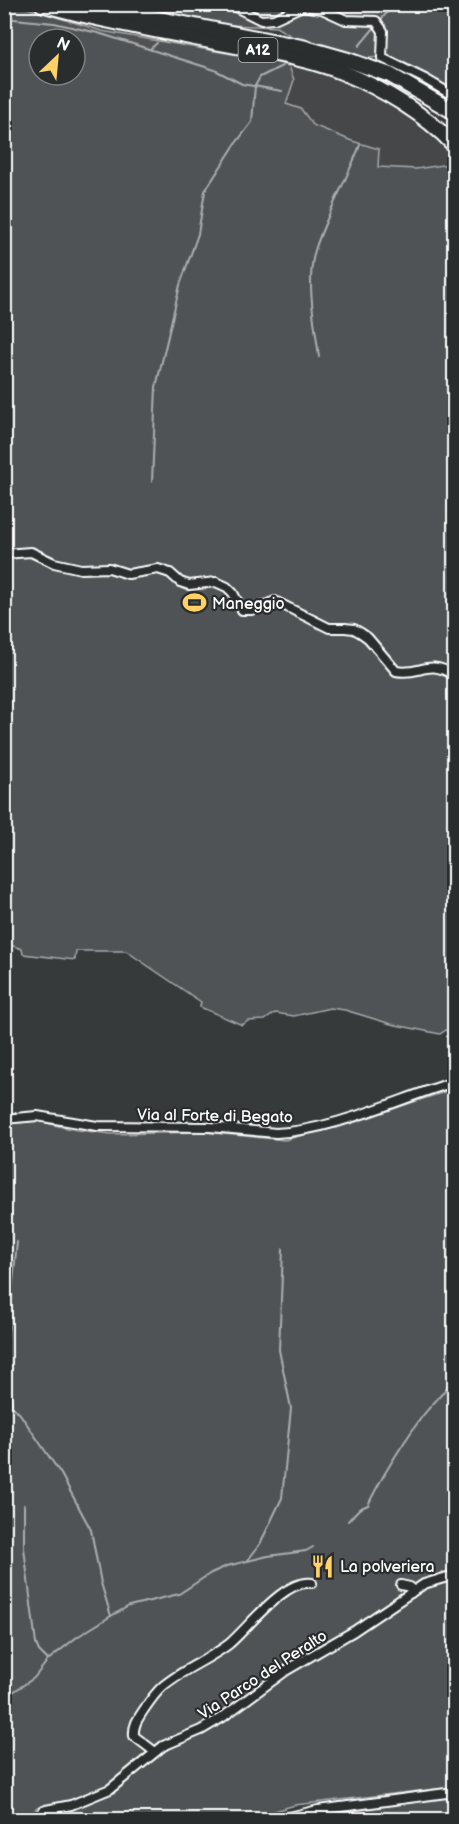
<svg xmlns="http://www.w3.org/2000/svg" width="459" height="1824" font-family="'Balsamiq Sans',sans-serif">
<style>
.built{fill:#444748}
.green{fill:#505354;stroke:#a8a9aa;stroke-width:1.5;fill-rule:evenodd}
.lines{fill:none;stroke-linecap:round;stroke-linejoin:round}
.stream{stroke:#adaeaf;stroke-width:2}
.minor-casing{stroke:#fff;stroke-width:12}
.motorway-casing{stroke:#fff;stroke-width:18}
.minor{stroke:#2a2d2e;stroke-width:8}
.motorway{stroke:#2a2d2e;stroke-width:14}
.labels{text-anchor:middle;stroke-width:4.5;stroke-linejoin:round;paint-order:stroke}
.shield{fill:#2a2d2e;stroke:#bfc0c0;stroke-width:1.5}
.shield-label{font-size:15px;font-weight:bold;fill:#fff}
.poi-label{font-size:16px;fill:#fff;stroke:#2a2d2e;text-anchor:start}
.street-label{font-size:16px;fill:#fff;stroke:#2a2d2e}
</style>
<rect width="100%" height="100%" fill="#373a3b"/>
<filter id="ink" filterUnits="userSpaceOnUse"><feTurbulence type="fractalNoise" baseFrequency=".0167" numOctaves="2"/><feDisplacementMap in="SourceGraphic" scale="12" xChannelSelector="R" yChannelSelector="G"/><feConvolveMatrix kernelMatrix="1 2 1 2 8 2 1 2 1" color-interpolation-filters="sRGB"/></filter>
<g filter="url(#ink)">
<path class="built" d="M289,66L333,76L388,103L423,127L454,153V168L449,164L416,169L378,167L379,149L352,141L313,125L301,109L286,104L294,80Z"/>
<g class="green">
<path d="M14,4L102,31L272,61L289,66L294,80L286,104L301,109L313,125L352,141L379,149L378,167L416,169L449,164L454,168V1031L446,1030L440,1034L391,1024L345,1010L330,1008L294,1016L275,1013L265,1020L248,1021L242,1025L200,1007L201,1002L126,951H76L75,960L23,954L22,949L5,943L4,5ZM39,39H75V75H39Z"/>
<path d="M141,5H454V91L439,81L387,56L361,59L293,37L276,27L209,24L171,18L169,12Z"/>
<path d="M454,1089V1787L295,1805L248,1819H46L48,1806L36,1808L33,1819L5,1820V1124L39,1121L70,1129L111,1134L203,1132L285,1140L364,1118Z"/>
<path d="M454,1797V1819L300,1820L326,1813Z"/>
</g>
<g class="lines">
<g class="stream">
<path d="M4,18L54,23L98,33L215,70L242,84L282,91"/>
<path d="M359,46L394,4"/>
<path d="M150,49L157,43"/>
<path d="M319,357C315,324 305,279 316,247C328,212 347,179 360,145"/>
<path d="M152,482L156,387L180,285L198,234L205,191L236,143L252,122L255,86L260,77L282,66"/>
<path d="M449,508L454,477"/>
<path d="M4,1398L20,1414L61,1474L91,1530L101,1583L111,1616"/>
<path d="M12,1403L5,1361L17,1242"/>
<path d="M24,1505V1548L36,1644L39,1651L47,1659"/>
<path d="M348,1521L359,1509L368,1505C383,1474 401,1446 421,1418C432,1403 448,1391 454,1374"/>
<path d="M248,1560L260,1544L282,1498L291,1408L279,1350L283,1249"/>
<path d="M4,1698L34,1678L48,1660L77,1637L111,1616L129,1606L179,1594L211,1573L227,1566L268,1556L306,1551L313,1547"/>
</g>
<defs>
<g id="minor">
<path d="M229,4L261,20L274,19L302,6L322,9L346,20L376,21L383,31L382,58L425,79L454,96"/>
<path d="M4,554L31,552L54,563L81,569L109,568L128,574L158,569L170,573L180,582L189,585L216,582L227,587L233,593L242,610H252L275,601L329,628H345L354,629L361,633L368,638L396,671C421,676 426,658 454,675"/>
<path d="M4,1119L37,1116L97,1126L210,1127L276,1133C335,1130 398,1099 454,1082"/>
<path d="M401,1585L410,1587L411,1593"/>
<path d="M155,1752L134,1736C133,1726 137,1720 143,1711C149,1702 155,1693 163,1686C183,1669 208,1660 229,1644C249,1627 284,1579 312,1583"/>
<path d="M39,1820L43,1811L46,1810L71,1805L110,1789L163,1746L201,1730L223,1717L287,1670L354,1631L424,1584L454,1575"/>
<path d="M277,1820L318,1810L454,1792"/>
</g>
<g id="motorway">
<path d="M42,4C112,24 184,35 256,50C285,56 316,61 344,73C383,89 425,114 454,145"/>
<path d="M83,4L302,47L348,60L390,75L454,112"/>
</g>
</defs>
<use href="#minor" class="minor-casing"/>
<use href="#motorway" class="motorway-casing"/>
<use href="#minor" class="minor"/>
<use href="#motorway" class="motorway"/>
</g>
</g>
<defs>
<symbol id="stadium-bare" viewBox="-9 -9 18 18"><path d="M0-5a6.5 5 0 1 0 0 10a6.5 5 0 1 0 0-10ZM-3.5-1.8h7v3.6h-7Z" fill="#ffd166" stroke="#2a2d2e" stroke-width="2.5" paint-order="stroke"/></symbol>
<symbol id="restaurant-bare" viewBox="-9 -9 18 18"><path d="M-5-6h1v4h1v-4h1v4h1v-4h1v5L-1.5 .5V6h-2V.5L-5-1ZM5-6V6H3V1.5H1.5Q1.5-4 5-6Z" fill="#ffd166" stroke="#2a2d2e" stroke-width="2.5" paint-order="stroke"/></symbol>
</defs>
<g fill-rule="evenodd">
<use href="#stadium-bare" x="178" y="586" width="33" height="33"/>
<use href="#restaurant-bare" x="306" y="1550" width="33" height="33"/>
</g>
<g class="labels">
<rect class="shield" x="238.5" y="38" width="39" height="24" rx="4.5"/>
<g class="shield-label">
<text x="258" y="55">A12</text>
</g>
<g class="poi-label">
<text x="212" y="609">Maneggio</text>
<text x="340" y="1572">La polveriera</text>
</g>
<g class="street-label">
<text transform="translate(215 1115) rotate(1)" y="6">Via al Forte di Begato</text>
<text transform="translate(262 1674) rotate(-33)" y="6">Via Parco del Peralto</text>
</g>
</g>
<rect width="459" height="1824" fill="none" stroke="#2a2d2e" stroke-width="24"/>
<rect x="12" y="12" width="435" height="1800" fill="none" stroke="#fff" stroke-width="2" filter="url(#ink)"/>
<g transform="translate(57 57) rotate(26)"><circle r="28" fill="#2a2d2e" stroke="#7f8182" stroke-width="1.5"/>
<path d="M0-4.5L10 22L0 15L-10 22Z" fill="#ffd166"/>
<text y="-9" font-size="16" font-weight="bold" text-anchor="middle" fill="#ffffff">N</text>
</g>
</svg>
